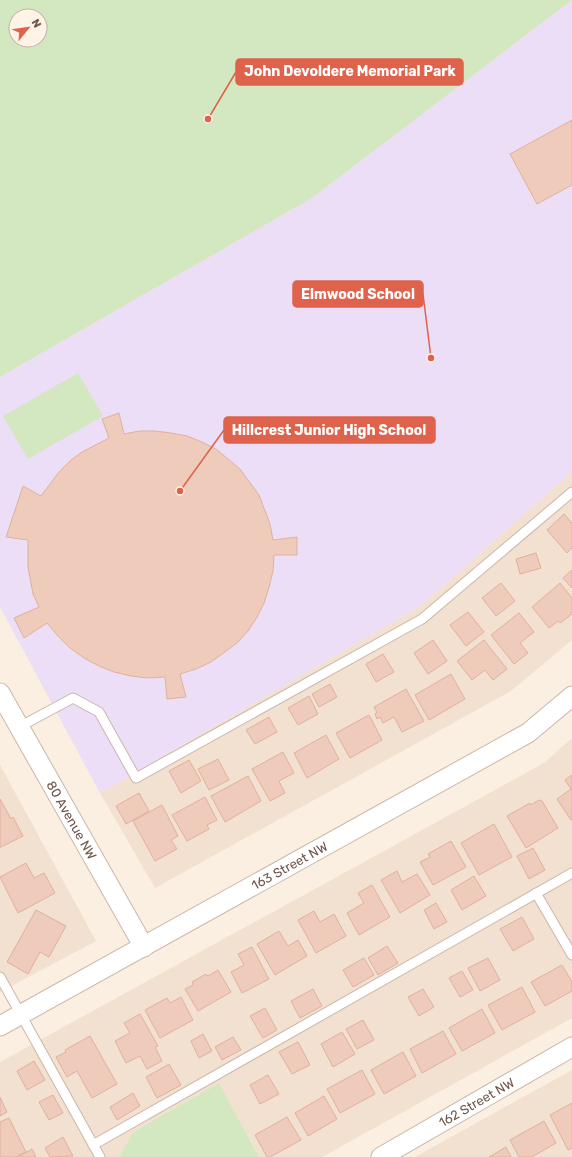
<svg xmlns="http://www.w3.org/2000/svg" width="572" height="1157" font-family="Rubik,sans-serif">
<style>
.residential{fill:#f2e0d0}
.education{fill:#ecdef6}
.green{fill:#d3e7c1;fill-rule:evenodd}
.building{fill:#eecbba;stroke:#e0b19c}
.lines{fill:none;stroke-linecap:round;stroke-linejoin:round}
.lane-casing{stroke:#cab6a9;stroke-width:11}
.street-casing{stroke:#cab6a9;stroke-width:21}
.lane{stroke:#fff;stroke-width:9}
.street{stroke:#fff;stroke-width:19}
.labels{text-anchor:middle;stroke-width:3;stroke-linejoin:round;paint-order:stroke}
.street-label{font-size:13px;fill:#70554a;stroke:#fef3e7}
.leader{fill:none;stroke:#de624c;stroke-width:1.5}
.callout-dot{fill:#de624c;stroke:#fef3e7;stroke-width:1.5}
.callout{fill:#de624c;stroke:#de624c;stroke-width:1.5}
.callout-label{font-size:14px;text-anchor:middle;font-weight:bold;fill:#fff}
</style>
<rect width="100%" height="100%" fill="#faefe1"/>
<g class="residential">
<path d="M572,471V640L511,691L155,888L100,793L422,605Z"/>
<path d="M572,738V1018L322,1157H259L219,1083L133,1132L119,1157H0V1062L544,763Z"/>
<path d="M0,765L96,941L0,992Z"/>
<path d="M572,1070V1157H415Z"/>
</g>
<path class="education" d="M572,0V471L422,605L100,793L0,607V377L312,198Z"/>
<g class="green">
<path d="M0,0H572L312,198L0,377ZM16,16H40V40H16Z"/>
<path d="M78,373L103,416L28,459L3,416Z"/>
<path d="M219,1083L259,1157H119L133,1132Z"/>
</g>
<g class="building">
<path d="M572,120V185L537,204L510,154Z"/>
<path d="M119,413L124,434L139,431H155L171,433L187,436L202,442L216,449L240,469L259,495L270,524L273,540L297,537V555H274L273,571L269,587L264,603L257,617L248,631L237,643L211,662L196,669L180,674L186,697L167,699L165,677L148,678L131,676L114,672L99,666L84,658L70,648L58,636L47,623L24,638L14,618L39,607L33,594L28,567V540L6,537L23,486L41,496L59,472L70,461L82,452L109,438L102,419Z"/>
<path d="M564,514L572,523V548L567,553L547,530Z"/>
<path d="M536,553L541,568L520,574L516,559Z"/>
<path d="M572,570V588L563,578Z"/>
<path d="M501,583L515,601L496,616L482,598Z"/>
<path d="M560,583L572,598V614L560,623L558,621L549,628L532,607Z"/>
<path d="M468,612L484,632L466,646L450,625Z"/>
<path d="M519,613L534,632L520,643L528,653L514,664L491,635Z"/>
<path d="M433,640L447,661L428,674L414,653Z"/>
<path d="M484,640L507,669L493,680L485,670L472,680L457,661Z"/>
<path d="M383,654L394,672L376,682L366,664Z"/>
<path d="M451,674L465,699L429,720L415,695Z"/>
<path d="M330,684L337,697L319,707L312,694Z"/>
<path d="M406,689L424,721L402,732L394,717L383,723L380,717L377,719L375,714L377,712L374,707Z"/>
<path d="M309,696L318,714L298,725L288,708Z"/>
<path d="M369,715L382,740L350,758L336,733Z"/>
<path d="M269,717L277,732L255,744L246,730Z"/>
<path d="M326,735L339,759L307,778L294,753Z"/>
<path d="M283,752L294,773L279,781L285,793L270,801L252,769Z"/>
<path d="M218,759L229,780L209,790L198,769Z"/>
<path d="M189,760L201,781L181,793L169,771Z"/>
<path d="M572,775V820H571L557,799L571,789L565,780Z"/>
<path d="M248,776L261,801L225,822L211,796Z"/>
<path d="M139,793L149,811L126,824L116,806Z"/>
<path d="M205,797L217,820L207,825L209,829L187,841L172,815Z"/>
<path d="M0,799L11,819L13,817L23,836L1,847H0Z"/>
<path d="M539,800L542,801L558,828L526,848L507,816L530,803L531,805Z"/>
<path d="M162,805L178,836L171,840L177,849L155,861L133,821Z"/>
<path d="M494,824L512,857L479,875L461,843Z"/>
<path d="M451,841L466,867L433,885L420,862L430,857L428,854Z"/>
<path d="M533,848L545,870L529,879L517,856Z"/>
<path d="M26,863L34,878L44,873L55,893L18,913L0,877Z"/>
<path d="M397,871L402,882L417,874L430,895L400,913L381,880Z"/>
<path d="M474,876L486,896L462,910L451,890Z"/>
<path d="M372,885L390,917L359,935L347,913L364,903L358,893Z"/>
<path d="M436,903L447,922L434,929L424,910Z"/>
<path d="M36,910L66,926L49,957L40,952L28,974L7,962Z"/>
<path d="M314,911L320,922L334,914L346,936L316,953L298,920Z"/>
<path d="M522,917L534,939L513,951L500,929Z"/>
<path d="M279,931L288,946L298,940L307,956L275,975L257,944Z"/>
<path d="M387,946L398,963L378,975L368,958Z"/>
<path d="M252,947L269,979L242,993L231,972L244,965L238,954Z"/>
<path d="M364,958L374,975L353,987L343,970Z"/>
<path d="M488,958L500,980L480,991L468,968Z"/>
<path d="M562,965L572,982V991L545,1006L531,982Z"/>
<path d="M218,970L231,992L198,1011L185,989L193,985L192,982L206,974L208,976Z"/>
<path d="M462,971L473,990L460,997L449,978Z"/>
<path d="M522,987L535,1012L502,1030L488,1005Z"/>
<path d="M313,989L322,1006L300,1018L291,1001Z"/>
<path d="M423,989L434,1007L419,1016L408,997Z"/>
<path d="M181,997L193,1020L160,1038L145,1010L167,998L170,1003Z"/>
<path d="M265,1008L277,1030L263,1038L250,1016Z"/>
<path d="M482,1009L495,1033L462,1051L449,1028Z"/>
<path d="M140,1014L158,1046L155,1047L162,1061L147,1069L140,1056L126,1063L115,1041L130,1033L124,1023Z"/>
<path d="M363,1020L374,1040L357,1049L346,1029Z"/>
<path d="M443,1031L456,1054L422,1073L410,1049Z"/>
<path d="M342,1032L355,1054L333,1067L321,1044Z"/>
<path d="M203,1034L212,1051L199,1058L191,1041Z"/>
<path d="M90,1036L117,1084L92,1098L77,1071L67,1077L56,1057L66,1052L65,1050Z"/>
<path d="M233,1037L241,1050L222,1060L215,1047Z"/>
<path d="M298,1042L310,1065L292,1074L279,1052Z"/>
<path d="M403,1052L416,1076L384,1094L371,1070Z"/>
<path d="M34,1061L45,1080L27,1090L17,1071Z"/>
<path d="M169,1064L181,1085L157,1098L146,1077Z"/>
<path d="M362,1070L375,1094L340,1113L327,1089Z"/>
<path d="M268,1075L279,1094L260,1104L250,1085Z"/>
<path d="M133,1093L140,1106L117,1120L110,1107Z"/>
<path d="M53,1095L63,1113L49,1120L39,1102Z"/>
<path d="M324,1096L337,1119L308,1136L295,1113Z"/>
<path d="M0,1097L7,1112L0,1116Z"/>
<path d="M572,1103V1148L568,1150L550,1115Z"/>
<path d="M287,1117L301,1140L270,1157H267L255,1135Z"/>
<path d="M9,1118L26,1152L16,1157H0V1122Z"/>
<path d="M544,1121L556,1143L532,1157H519L510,1140Z"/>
<path d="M63,1137L73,1156L50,1157L45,1148Z"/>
<path d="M506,1147L511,1157H489Z"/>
<path d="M32,1149L36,1157H18Z"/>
</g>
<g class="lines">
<defs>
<g id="lane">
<path d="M19,727L73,698L99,712L136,778L422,619L572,492"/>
<path d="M536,893L572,955"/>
<path d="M0,977L100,1157"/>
<path d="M93,1145L572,873"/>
</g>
<g id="street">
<path id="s1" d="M0,693L144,947"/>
<path id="s2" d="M0,1026L528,733L572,696"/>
<path id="s3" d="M381,1157L572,1047"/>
</g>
</defs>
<use href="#lane" class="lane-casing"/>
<use href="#street" class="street-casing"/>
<use href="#lane" class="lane"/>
<use href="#street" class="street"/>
</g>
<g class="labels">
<g class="street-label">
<text dy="5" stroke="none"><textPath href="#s1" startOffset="146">80 Avenue NW</textPath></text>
<text dy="5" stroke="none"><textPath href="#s2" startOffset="331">163 Street NW</textPath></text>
<text dy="5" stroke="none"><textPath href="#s3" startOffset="110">162 Street NW</textPath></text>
</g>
</g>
<path class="leader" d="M208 119L236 72M431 358L423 294M180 491L224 430"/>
<g class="callout-dot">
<circle cx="208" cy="119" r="4"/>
<circle cx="431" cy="358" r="4"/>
<circle cx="180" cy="491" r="4"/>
</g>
<g class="callout">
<rect x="236" y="59" width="227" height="26" rx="4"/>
<rect x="293" y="281" width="130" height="26" rx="4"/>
<rect x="224" y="417" width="211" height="26" rx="4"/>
</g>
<g class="callout-label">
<text x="350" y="76">John Devoldere Memorial Park</text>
<text x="358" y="299">Elmwood School</text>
<text x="329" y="435">Hillcrest Junior High School</text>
</g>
<g transform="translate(28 28) rotate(61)"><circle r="19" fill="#fef3e7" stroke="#c5b4a8"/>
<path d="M0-3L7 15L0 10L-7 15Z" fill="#de624c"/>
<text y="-6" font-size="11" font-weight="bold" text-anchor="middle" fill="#70554a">N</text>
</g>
</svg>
